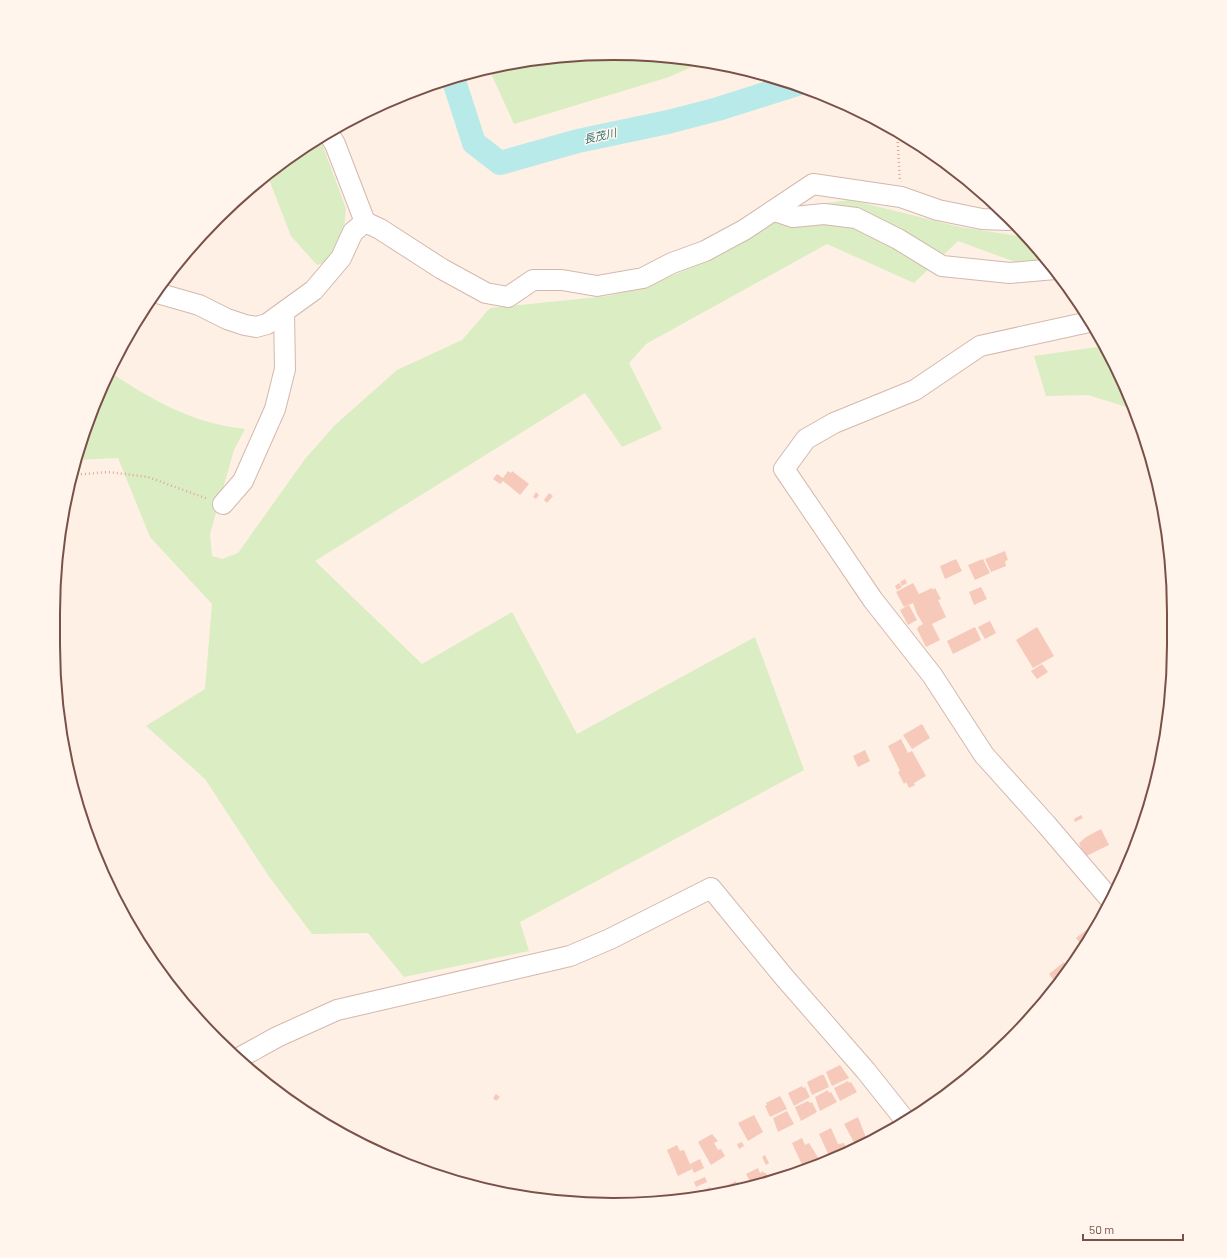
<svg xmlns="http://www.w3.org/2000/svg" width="1227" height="1258" font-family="Barlow,'Noto Sans JP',sans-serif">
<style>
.green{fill:#dbedc2}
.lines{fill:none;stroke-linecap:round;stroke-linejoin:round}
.river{stroke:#b8eae9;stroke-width:24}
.building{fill:#f6c9ba}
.minor-casing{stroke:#d4b8ad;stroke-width:22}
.path{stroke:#dbab9d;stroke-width:2.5;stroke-dasharray:1 3;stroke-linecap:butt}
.minor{stroke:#fff;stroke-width:20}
.labels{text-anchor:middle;stroke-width:3;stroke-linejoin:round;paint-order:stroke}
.water-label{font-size:11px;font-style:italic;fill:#377979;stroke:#fff5ed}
.rim{fill:none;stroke:#7a5148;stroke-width:2}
</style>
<rect width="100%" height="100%" fill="#fef0e5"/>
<g class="green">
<path d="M577,54L687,58L703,62L669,77L514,124L489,69Z"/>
<path d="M319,140L323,146L346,209L341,257L317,265L291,236L270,182L265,176L272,169Z"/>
<path d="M851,200L960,227L1025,237L1046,259L1018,263L958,241L914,283L827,244L646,344L629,363L662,429L622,447L585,393L315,561L422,664L512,612L577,734L755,637L804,770L520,922L529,951L404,977L368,933L312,934L268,875L205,779L146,726L205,689L212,604L150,537L118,458L76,460L83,433L110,372C151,400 195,424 245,429L234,450L210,534L212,556L222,559L238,553L305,459L335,425L397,370L462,340L490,308L608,296L646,287L706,261L793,207Z"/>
<path d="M1104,346L1116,366L1133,409L1088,395L1046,396L1034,356Z"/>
</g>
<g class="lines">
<path class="river" d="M453,78L474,143L500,163L578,141L668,122L718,109L797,84"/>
</g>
<g class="building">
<path d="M508,471L511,473L512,471L529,484L520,495L503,481L500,484L493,479L497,474L503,478Z"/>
<path d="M536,492L539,495L536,499L533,497Z"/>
<path d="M549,493L553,496L547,503L544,500Z"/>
<path d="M1005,551L1008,560L1005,561L1006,566L991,572L985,559Z"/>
<path d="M956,559L962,571L945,579L940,566Z"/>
<path d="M983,559L990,573L975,580L968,565Z"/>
<path d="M905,579L907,583L902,586L900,582Z"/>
<path d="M899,583L902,587L897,590L895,586Z"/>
<path d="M913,583L919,594L932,588L933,590L935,588L941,599L938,600L946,617L932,624L940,640L926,647L917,629L918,627L923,624L917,614L913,603L904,607L896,592Z"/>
<path d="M981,587L987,599L974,605L969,592Z"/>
<path d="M909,605L917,620L908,625L900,610Z"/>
<path d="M990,621L996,633L985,639L978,627Z"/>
<path d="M975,627L981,640L953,654L947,641Z"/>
<path d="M1037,627L1054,656L1033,668L1016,640Z"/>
<path d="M1042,664L1048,672L1037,679L1031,671Z"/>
<path d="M922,724L930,738L912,749L903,735Z"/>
<path d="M901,739L908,753L912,751L926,776L914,783L915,785L909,788L906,782L904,784L898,772L900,771L888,746Z"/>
<path d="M865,750L870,761L858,767L853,756Z"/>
<path d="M1081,815L1083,818L1075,822L1074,819Z"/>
<path d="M1101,829L1109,845L1084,857L1079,843L1086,837Z"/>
<path d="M1090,927L1094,932L1083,947L1076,938Z"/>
<path d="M1080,951L1070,965L1066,961Z"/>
<path d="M1064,962L1068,967L1057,984L1049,974Z"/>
<path d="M840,1065L849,1078L832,1086L826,1072Z"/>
<path d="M821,1075H824L829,1087L812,1095L807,1082Z"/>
<path d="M848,1081L849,1083L851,1082L857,1092L840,1101L834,1088Z"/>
<path d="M802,1086L803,1088L805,1087L810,1097L794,1106L788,1093Z"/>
<path d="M828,1090L829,1093L831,1092L837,1102L820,1111L815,1097Z"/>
<path d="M496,1094L500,1097L496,1101L493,1098Z"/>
<path d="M780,1096L787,1109L770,1117L765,1106L767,1105L766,1103Z"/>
<path d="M808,1101L810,1103L812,1102L817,1112L801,1121L795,1107Z"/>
<path d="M787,1111L794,1124L778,1132L773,1118Z"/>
<path d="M754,1115L763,1132L748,1141L738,1123Z"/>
<path d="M858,1117L867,1140L862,1142L864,1145L857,1148L844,1124Z"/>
<path d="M831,1128L838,1144L844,1143L847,1150L830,1158L819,1134Z"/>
<path d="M712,1134L718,1141L714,1143L718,1150L721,1149L725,1156L711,1165L698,1142Z"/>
<path d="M802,1138L805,1145L809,1143L821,1162L804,1169L792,1143Z"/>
<path d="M742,1142L744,1146L739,1149L737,1144Z"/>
<path d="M677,1145L680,1151L684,1150L692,1169L678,1176L667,1150Z"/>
<path d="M765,1155L769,1163L766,1165L762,1157Z"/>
<path d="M700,1159L704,1168L694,1173L690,1164Z"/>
<path d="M758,1168L760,1173L763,1171L764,1173H766L770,1181L753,1187L746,1174Z"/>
<path d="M705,1177L707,1182L696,1187L694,1182Z"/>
<path d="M736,1181V1183L738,1182L742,1189L724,1192L722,1188Z"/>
<path d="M710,1187L712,1191L714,1190L717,1193L701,1195L700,1192Z"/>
</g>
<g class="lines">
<defs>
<g id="minor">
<path d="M329,134L335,144L365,222L380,229L442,269L486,293L508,297L533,280H562L597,286L643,278L672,263L705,251L744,230L813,184L901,197L938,210L982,219L1009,220"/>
<path d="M775,211L793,217L824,214L856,218L898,239L942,266L1010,273L1055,269"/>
<path d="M157,293L199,305L227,319L245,325L256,327L267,324L314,290L341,258L353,232L365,222"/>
<path d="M1089,322L980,346L915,390L834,423L806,439L784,469L873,600L932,675L984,755L1046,824L1110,899"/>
<path d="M223,504L243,481L275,409L285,369L284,313"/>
<path d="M239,1058L277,1037L337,1010L570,956L610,939L711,888L784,977L866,1071L905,1120"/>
</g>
</defs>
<use href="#minor" class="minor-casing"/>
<g class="path">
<path d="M897,130L900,182"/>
<path d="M73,475L108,472L148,477L208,499"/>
</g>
<use href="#minor" class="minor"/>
</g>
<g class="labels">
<g class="water-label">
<text transform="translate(600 136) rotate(-13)" y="4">長茂川</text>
</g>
</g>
<path d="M0 0H1227V1258H0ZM613 60H614A553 553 0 0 1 1167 613V645A553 553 0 0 1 614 1198H613A553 553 0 0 1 60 645V613A553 553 0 0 1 613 60Z" fill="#fff5ed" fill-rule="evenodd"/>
<path class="rim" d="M613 60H614A553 553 0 0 1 1167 613V645A553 553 0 0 1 614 1198H613A553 553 0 0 1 60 645V613A553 553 0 0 1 613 60Z"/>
<path d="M1083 1234v6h100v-6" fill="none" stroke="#7a5148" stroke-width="2"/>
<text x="1089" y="1234" font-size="12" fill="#7a5148" stroke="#fff5ed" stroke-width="3" paint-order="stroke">50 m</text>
</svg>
